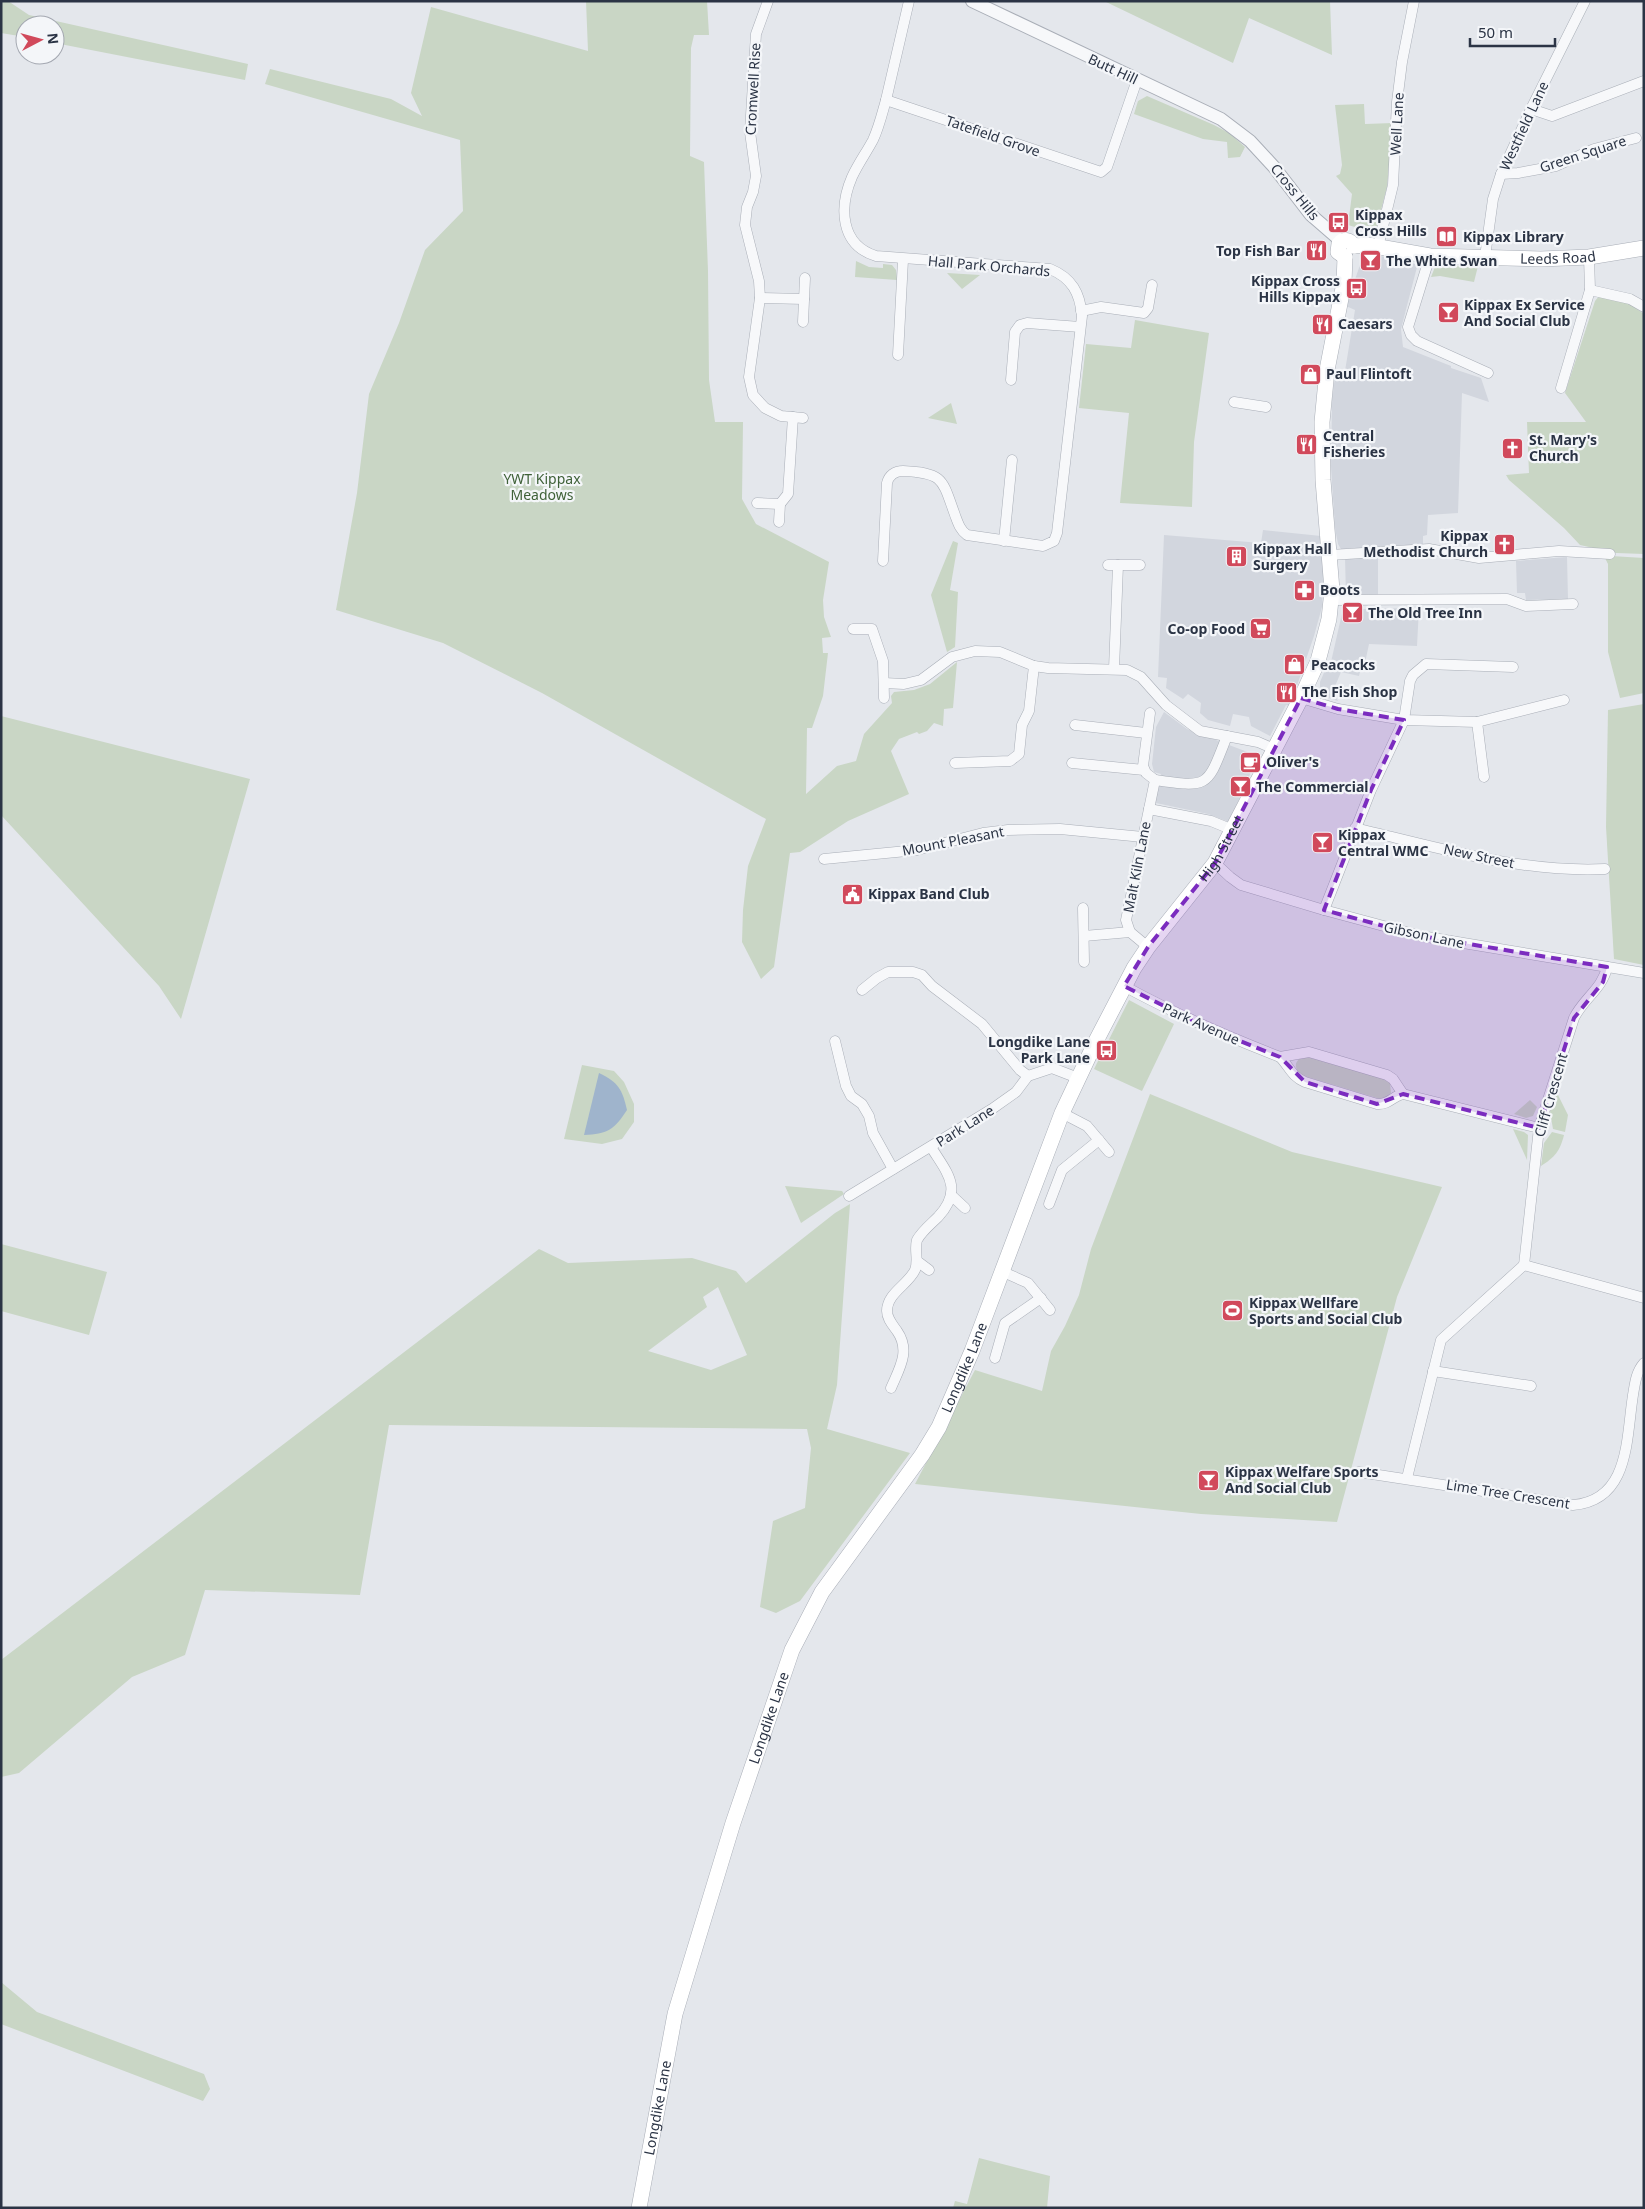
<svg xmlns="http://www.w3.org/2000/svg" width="1645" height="2209" font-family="'Noto Sans',sans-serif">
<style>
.built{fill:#d2d6de}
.green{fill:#c9d6c5;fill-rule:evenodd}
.water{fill:#9fb4cc}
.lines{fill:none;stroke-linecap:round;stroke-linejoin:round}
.minor-casing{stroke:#a9aeb7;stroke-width:11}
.tertiary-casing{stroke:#a9aeb7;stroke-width:14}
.secondary-casing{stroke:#a9aeb7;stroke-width:16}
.minor{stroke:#f7f8fa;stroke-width:10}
.tertiary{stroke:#f7f8fa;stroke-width:12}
.secondary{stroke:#fff;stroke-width:15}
.marked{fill:#7b2cbf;fill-opacity:0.2;stroke:#7b2cbf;stroke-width:4;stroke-dasharray:10 6;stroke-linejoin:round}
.labels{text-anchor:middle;stroke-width:4.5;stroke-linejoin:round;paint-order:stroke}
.street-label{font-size:14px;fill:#2b3445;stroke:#f4f6f9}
.poi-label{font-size:14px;font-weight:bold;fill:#2b3445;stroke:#f4f6f9;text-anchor:start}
.park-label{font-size:14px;fill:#3f6138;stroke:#f4f6f9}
</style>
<rect width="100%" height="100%" fill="#e4e7ec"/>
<g class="built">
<path d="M1372,254L1415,264L1417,267L1401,329L1403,347L1451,366V368L1481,378L1489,402L1462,393L1458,513L1428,515L1427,535L1423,536V544L1341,549L1338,544L1335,528L1331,467L1332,400L1335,376L1344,377L1355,310L1346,306L1362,259Z"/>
<path d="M1263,530L1321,536L1324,567L1322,607L1314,636L1290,706L1286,705L1270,736L1251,726L1249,717L1233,714L1230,726L1208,720L1200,713L1201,703L1188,694L1183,699L1166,688L1167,678L1158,677L1164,535L1261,543Z"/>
<path d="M1378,555V596H1346L1345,557Z"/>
<path d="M1567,557L1568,599L1526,600L1525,593H1517L1516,561Z"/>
<path d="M1352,606H1361V609L1419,608L1417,646L1369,644L1365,663H1362L1359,676L1341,672L1333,691L1338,701L1322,696L1320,690V682L1329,661L1331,662L1343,609H1352Z"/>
<path d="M1164,712L1187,729L1258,756L1229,822L1208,814L1156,803L1155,799L1161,774L1154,772L1152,764L1156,727Z"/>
</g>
<g class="green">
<path d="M1,1H8L29,15L248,64L245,80L55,43V25H25V37L1,33Z"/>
<path d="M586,1H707L709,35H694L691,48L690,156L704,162L708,271L709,380L715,422H743L742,499L756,524L829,562L823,600L824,617L831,637L822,638L823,653H828L823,696L812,728H807L806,794L837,766L856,761L864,734L892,703L891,696L894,692L914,690L930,684L957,662L953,708L944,709L943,726L934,723L927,731L919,734L917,732L899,739L891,751L909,794L848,821L800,852L790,853L774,967L761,979L742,942L743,910L748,866L766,819L542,693L443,643L336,610L357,493L369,394L399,323L425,250L463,211L460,140L265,84L270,69L391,99L422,116L411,93L431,7L588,51Z"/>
<path d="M1104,1H1330L1332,55L1249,18L1233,63Z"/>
<path d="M1147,96L1214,125L1229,133L1245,147L1240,157L1228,158L1227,142L1203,139L1134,114L1138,101Z"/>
<path d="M1364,104L1365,124L1393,123L1387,187L1375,233L1348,225L1352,194L1336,176L1340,174L1342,165L1335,105Z"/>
<path d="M856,261L869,267L883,268V264L892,265L896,270L897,280L855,277Z"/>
<path d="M1440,265L1478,266L1474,282L1440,276L1431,277L1435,267Z"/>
<path d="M947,273L980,275L962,289Z"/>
<path d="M1600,295L1630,304L1644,314V554L1616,553L1580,545L1564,528L1509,480L1506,475L1529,473L1527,422H1586L1565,393L1595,301Z"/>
<path d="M1135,320L1209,333L1194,442L1192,507L1120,503L1129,413L1079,408L1086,344L1131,348Z"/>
<path d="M951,403L957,424L928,418Z"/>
<path d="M953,541L958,543L950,590L958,592L955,647L947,652L931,595Z"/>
<path d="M1611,556L1644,558V693L1620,698L1608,652V564L1605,558Z"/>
<path d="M1644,704V965L1614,959L1606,827L1608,710Z"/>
<path d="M1,716L250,779L181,1019L159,986L1,815Z"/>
<path d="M1129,1000L1174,1024L1142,1091L1094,1069Z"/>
<path d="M1305,1056L1384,1079L1390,1083L1391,1093L1386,1098L1380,1099L1301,1075C1293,1067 1294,1060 1305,1056Z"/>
<path d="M582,1065L614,1071L624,1082L634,1104V1122L622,1139L602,1144L564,1139Z"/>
<path d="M1557,1093L1568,1115L1565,1132L1553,1129L1550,1112Z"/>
<path d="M1150,1094L1292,1152L1442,1187L1397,1297L1337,1522L1201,1514L915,1484L975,1370L1042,1391L1051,1351L1065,1326L1079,1295L1091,1249Z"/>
<path d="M1530,1100L1537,1107L1533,1116L1526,1118L1514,1114Z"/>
<path d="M1513,1129L1524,1132L1528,1135L1527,1160Z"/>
<path d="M1552,1132L1564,1135C1560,1151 1555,1157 1541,1166L1544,1143Z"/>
<path d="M785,1186L842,1191L844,1194L801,1223Z"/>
<path d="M850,1204L837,1385L827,1429L910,1453L800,1601L776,1613L760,1607L773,1521L805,1508L811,1448L807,1429L389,1425L360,1595L205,1590L185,1655L132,1677L19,1773L1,1777V1660L539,1249L568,1263L692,1258L736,1271L746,1283L835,1213ZM718,1287L747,1355L711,1370L648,1351L707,1307L703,1297Z"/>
<path d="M1,1244L107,1272L89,1335L1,1311Z"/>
<path d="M1,1982L37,2012L204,2074L210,2089L203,2101L1,2024Z"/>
<path d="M979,2158L1050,2176L1047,2208H953L955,2201L967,2204Z"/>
</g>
<path class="water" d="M599,1073C619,1083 622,1089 627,1110C614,1130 607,1134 584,1135Z"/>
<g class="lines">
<defs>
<g id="minor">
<path d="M768,1L756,34L750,132L756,176L753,192L747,207L745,225L759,281L760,298L749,377L753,395L765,408L781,416L803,418"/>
<path d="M909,1L886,100L1101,172L1107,167L1137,80"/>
<path d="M1531,109L1552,116L1644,81"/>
<path d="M1501,174L1518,173L1556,166L1594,149L1636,138"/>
<path d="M1378,247L1393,185L1397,102L1402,62L1414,1"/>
<path d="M1430,256L1408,327L1411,335L1417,341L1488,373"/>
<path d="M1485,257L1493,199L1501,174L1531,109L1585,1"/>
<path d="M1590,290L1630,299L1644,307"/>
<path d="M760,298L804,299"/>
<path d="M1081,311L1101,307L1144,313L1148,308L1152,285"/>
<path d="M803,322L805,278"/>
<path d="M898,355L903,260"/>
<path d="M1011,380L1015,332L1020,325L1027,323L1080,327"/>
<path d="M1561,388L1590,290L1589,257"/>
<path d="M1234,402L1266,407"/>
<path d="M757,503L780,504L788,494L793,417"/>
<path d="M779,522L780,504"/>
<path d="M1004,541L1012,460"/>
<path d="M1330,555L1429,549L1479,558L1559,551L1610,554"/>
<path d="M883,561L887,483C889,475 895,471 903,471C944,473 942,479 955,515C958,523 960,530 967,535L1043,546L1054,541L1057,533L1082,316C1080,293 1072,278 1050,269L876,256C840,245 839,207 852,177C858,164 866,153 873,140C879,127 882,114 886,100"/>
<path d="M1108,565H1140"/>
<path d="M1331,600L1507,599L1526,606L1573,604"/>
<path d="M853,629H872L883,661L884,698"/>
<path d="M1114,669L1118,565"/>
<path d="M884,683L904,684L921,680L952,657L975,651L1000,652L1034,666L1048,668L1127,670L1141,677L1166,705L1200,731L1258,742L1274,749"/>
<path d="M1301,698L1338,709L1404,720L1477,722L1564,700"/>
<path d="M1477,722L1484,777"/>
<path d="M1075,725L1146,733"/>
<path d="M955,763L1010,761L1019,754L1022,725L1029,711L1034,666"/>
<path d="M1072,763L1144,770"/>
<path d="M1155,780C1210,788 1207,787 1227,736"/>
<path d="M1149,809L1211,821L1233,830"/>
<path d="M1355,828C1437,847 1520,873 1605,869"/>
<path d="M824,859L917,850L983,833L1008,830L1060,829L1143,837"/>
<path d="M1215,863L1230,877L1241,885L1324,910L1421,936L1644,973"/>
<path d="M1083,908L1084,962"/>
<path d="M1324,910L1371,790L1404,720L1410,681L1413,675L1426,664L1513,667"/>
<path d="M1084,936L1130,932"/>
<path d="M1148,947L1130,932L1126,920L1155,780L1146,773L1143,766L1150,713"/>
<path d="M1124,986C1175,1014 1226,1036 1280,1057C1289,1066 1292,1077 1305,1082L1377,1104C1389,1105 1393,1096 1403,1094L1539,1128"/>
<path d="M862,990L877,978L888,972H913L922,975L932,986L982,1024L1020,1070L1028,1076"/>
<path d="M835,1041L846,1086L851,1096L862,1104L869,1116L873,1133L893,1169"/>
<path d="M1280,1057L1309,1052L1387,1075L1393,1079L1403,1094"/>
<path d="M1062,1113L1087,1126L1109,1152"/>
<path d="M951,1195L965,1208"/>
<path d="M849,1196L992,1109L1016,1092L1028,1076L1052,1068L1078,1078"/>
<path d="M1049,1204L1062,1170L1099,1140"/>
<path d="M917,1261L929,1270"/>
<path d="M1524,1265L1539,1128L1574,1018C1583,999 1603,988 1607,967"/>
<path d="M1524,1265L1644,1298"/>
<path d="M1001,1271L1028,1283L1050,1310"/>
<path d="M995,1358L1005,1323L1041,1298"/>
<path d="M1433,1371L1531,1386"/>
<path d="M891,1388C899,1369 911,1351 897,1331C893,1325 887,1319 887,1311C887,1293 908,1285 915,1270C919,1260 914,1250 917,1240C922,1231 931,1224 938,1217C964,1189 947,1173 931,1147"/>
<path d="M1359,1472L1573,1505C1630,1500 1626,1439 1633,1395C1635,1383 1636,1372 1644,1363"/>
<path d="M1407,1478L1441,1340L1524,1265"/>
</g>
<path id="tertiary" d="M972,1L1221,119L1250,141L1274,167L1311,215L1341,241"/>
<g id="secondary">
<path id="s1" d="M1354,246L1368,245L1430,256L1541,259L1589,257L1644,248"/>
<path d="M1345,257L1338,252L1339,244C1344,238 1350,240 1354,246"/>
<path id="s2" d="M639,2208L675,2014L733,1823L792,1650L822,1592L922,1455L939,1427L972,1351L1062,1113L1096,1041L1134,968L1148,947L1215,863L1301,698L1318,661L1329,619L1332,590L1323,480L1322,422L1327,370L1344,283L1345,257"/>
</g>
</defs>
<use href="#minor" class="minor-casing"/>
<use href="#tertiary" class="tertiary-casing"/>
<use href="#secondary" class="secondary-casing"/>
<use href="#minor" class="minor"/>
<use href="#tertiary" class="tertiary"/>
<use href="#secondary" class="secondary"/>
</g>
<path class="marked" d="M1301,698L1338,709L1404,720L1371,790L1324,910L1421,936L1607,967L1603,982L1574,1018L1539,1128L1403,1094L1377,1104L1305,1082L1280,1057L1210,1029L1124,986L1148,947L1215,863Z"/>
<defs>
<symbol id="bus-square" viewBox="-11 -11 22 22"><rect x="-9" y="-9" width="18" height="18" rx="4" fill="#d1495b" stroke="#f4f6f9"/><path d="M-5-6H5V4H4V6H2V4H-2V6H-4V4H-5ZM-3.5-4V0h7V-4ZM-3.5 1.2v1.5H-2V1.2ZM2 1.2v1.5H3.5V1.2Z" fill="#fff"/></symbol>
<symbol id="library-square" viewBox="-11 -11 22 22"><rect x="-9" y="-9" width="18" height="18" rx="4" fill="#d1495b" stroke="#f4f6f9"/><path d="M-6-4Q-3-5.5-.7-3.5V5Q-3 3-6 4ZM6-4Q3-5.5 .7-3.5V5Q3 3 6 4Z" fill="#fff"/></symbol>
<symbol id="restaurant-square" viewBox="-11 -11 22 22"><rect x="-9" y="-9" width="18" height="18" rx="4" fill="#d1495b" stroke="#f4f6f9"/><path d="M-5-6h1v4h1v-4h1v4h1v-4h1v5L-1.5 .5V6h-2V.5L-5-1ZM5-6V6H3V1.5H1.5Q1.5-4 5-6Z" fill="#fff"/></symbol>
<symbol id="bar-square" viewBox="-11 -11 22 22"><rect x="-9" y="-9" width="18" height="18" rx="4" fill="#d1495b" stroke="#f4f6f9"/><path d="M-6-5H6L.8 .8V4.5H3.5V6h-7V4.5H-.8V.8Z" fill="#fff"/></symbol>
<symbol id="shop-square" viewBox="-11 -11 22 22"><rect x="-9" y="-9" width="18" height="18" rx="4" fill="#d1495b" stroke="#f4f6f9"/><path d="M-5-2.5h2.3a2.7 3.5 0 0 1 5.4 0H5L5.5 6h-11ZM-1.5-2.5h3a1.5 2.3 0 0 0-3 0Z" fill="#fff"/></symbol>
<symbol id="church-square" viewBox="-11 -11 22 22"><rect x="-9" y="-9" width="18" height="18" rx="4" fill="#d1495b" stroke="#f4f6f9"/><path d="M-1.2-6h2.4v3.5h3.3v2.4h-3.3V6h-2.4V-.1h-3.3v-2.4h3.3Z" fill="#fff"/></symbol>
<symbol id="building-square" viewBox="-11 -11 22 22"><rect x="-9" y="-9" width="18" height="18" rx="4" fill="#d1495b" stroke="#f4f6f9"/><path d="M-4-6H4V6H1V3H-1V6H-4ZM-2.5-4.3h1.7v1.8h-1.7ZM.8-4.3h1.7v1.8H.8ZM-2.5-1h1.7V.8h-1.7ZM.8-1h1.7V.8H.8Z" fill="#fff"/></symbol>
<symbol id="pharmacy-square" viewBox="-11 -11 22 22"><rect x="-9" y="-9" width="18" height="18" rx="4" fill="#d1495b" stroke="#f4f6f9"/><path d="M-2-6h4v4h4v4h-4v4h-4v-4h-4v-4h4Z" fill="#fff"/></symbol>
<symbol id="supermarket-square" viewBox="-11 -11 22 22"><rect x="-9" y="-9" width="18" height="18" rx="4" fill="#d1495b" stroke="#f4f6f9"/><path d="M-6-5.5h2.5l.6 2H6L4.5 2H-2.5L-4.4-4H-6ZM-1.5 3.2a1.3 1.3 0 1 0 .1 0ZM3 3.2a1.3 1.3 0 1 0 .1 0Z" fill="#fff"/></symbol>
<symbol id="cafe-square" viewBox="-11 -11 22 22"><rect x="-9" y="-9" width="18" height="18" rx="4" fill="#d1495b" stroke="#f4f6f9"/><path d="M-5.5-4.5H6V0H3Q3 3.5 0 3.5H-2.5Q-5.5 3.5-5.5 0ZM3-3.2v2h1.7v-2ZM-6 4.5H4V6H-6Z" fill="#fff"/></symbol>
<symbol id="civic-square" viewBox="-11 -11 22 22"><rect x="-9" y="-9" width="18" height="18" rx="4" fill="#d1495b" stroke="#f4f6f9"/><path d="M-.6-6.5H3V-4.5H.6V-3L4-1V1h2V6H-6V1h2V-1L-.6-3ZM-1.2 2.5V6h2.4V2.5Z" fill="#fff"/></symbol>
<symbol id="stadium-square" viewBox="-11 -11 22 22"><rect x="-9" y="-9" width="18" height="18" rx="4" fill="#d1495b" stroke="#f4f6f9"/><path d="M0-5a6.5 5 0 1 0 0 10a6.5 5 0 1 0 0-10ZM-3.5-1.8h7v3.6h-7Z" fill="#fff"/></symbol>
</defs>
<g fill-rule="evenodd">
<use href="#bus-square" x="1326" y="210" width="25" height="25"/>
<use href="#library-square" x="1434" y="224" width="25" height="25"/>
<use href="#restaurant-square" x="1304" y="238" width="25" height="25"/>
<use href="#bar-square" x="1358" y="248" width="25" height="25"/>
<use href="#bus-square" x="1344" y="276" width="25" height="25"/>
<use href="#bar-square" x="1436" y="300" width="25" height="25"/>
<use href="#restaurant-square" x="1310" y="312" width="25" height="25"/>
<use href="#shop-square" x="1298" y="362" width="25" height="25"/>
<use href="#restaurant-square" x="1294" y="432" width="25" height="25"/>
<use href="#church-square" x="1500" y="436" width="25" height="25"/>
<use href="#church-square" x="1492" y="532" width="25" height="25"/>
<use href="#building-square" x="1224" y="544" width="25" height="25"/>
<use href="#pharmacy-square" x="1292" y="578" width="25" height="25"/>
<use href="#bar-square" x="1340" y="600" width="25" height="25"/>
<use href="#supermarket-square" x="1248" y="616" width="25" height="25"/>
<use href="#shop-square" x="1282" y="652" width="25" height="25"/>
<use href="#restaurant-square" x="1274" y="680" width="25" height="25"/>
<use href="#cafe-square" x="1238" y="750" width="25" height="25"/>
<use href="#bar-square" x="1228" y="774" width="25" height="25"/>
<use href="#bar-square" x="1310" y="830" width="25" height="25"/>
<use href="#civic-square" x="840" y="882" width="25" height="25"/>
<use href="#bus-square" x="1094" y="1038" width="25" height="25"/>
<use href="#stadium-square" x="1220" y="1298" width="25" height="25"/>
<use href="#bar-square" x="1196" y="1468" width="25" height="25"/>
</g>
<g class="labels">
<g class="street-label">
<text transform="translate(1113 69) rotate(25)" y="5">Butt Hill</text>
<text transform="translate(753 89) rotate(-87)" y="5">Cromwell Rise</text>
<text transform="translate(1397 124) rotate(-87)" y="5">Well Lane</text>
<text transform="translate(1524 126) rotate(-65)" y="5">Westfield Lane</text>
<text transform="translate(993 136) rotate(19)" y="5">Tatefield Grove</text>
<text transform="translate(1583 154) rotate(-18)" y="5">Green Square</text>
<text transform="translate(1295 192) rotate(51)" y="5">Cross Hills</text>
<text dy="5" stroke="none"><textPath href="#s1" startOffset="205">Leeds Road</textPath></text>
<text transform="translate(989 266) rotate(5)" y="5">Hall Park Orchards</text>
<text transform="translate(953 841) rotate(-11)" y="5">Mount Pleasant</text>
<text dy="5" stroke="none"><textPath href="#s2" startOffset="1495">High Street</textPath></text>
<text transform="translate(1479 856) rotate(12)" y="5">New Street</text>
<text transform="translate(1137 867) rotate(-79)" y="5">Malt Kiln Lane</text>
<text transform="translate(1424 935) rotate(12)" y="5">Gibson Lane</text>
<text transform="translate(1201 1024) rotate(24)" y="5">Park Avenue</text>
<text transform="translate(1551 1095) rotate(-74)" y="5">Cliff Crescent</text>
<text transform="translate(965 1126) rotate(-32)" y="5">Park Lane</text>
<text dy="5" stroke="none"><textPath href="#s2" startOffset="912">Longdike Lane</textPath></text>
<text transform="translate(1508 1494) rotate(9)" y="5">Lime Tree Crescent</text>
<text dy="5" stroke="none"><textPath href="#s2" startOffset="508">Longdike Lane</textPath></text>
<text dy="5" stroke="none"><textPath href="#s2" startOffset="102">Longdike Lane</textPath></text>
</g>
<g class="poi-label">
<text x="1355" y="220">Kippax<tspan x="1355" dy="16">Cross Hills</tspan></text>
<text x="1463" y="242">Kippax Library</text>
<text x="1300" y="256" text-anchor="end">Top Fish Bar</text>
<text x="1386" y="266">The White Swan</text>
<text x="1340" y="286" text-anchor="end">Kippax Cross<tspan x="1340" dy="16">Hills Kippax</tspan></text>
<text x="1464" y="310">Kippax Ex Service<tspan x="1464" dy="16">And Social Club</tspan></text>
<text x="1338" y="329">Caesars</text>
<text x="1326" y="379">Paul Flintoft</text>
<text x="1323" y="441">Central<tspan x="1323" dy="16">Fisheries</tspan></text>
<text x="1529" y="445">St. Mary's<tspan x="1529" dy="16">Church</tspan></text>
<text x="1488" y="541" text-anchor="end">Kippax<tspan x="1488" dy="16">Methodist Church</tspan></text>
<text x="1253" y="554">Kippax Hall<tspan x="1253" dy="16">Surgery</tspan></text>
<text x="1320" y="595">Boots</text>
<text x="1368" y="618">The Old Tree Inn</text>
<text x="1245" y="634" text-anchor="end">Co-op Food</text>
<text x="1311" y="670">Peacocks</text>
<text x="1302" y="697">The Fish Shop</text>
<text x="1266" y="767">Oliver's</text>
<text x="1256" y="792">The Commercial</text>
<text x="1338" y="840">Kippax<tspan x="1338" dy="16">Central WMC</tspan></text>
<text x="868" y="899">Kippax Band Club</text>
<text x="1090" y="1047" text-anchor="end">Longdike Lane<tspan x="1090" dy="16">Park Lane</tspan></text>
<text x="1249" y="1308">Kippax Wellfare<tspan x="1249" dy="16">Sports and Social Club</tspan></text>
<text x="1225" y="1477">Kippax Welfare Sports<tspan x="1225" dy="16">And Social Club</tspan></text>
</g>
<g class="park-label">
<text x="542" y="484">YWT Kippax<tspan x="542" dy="16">Meadows</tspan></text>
</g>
</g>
<rect width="1645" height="2209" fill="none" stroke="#2b3445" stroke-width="5"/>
<g transform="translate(40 40) rotate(84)"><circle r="24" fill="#f4f6f9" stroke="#a4a8b1"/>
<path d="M0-4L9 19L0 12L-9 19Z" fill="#d1495b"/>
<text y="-8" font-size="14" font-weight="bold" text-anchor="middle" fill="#2b3445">N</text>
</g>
<path d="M1470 38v8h85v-8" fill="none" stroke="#2b3445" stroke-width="2.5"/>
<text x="1478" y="38" font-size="15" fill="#2b3445" stroke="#f4f6f9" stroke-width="4" paint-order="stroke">50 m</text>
</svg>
